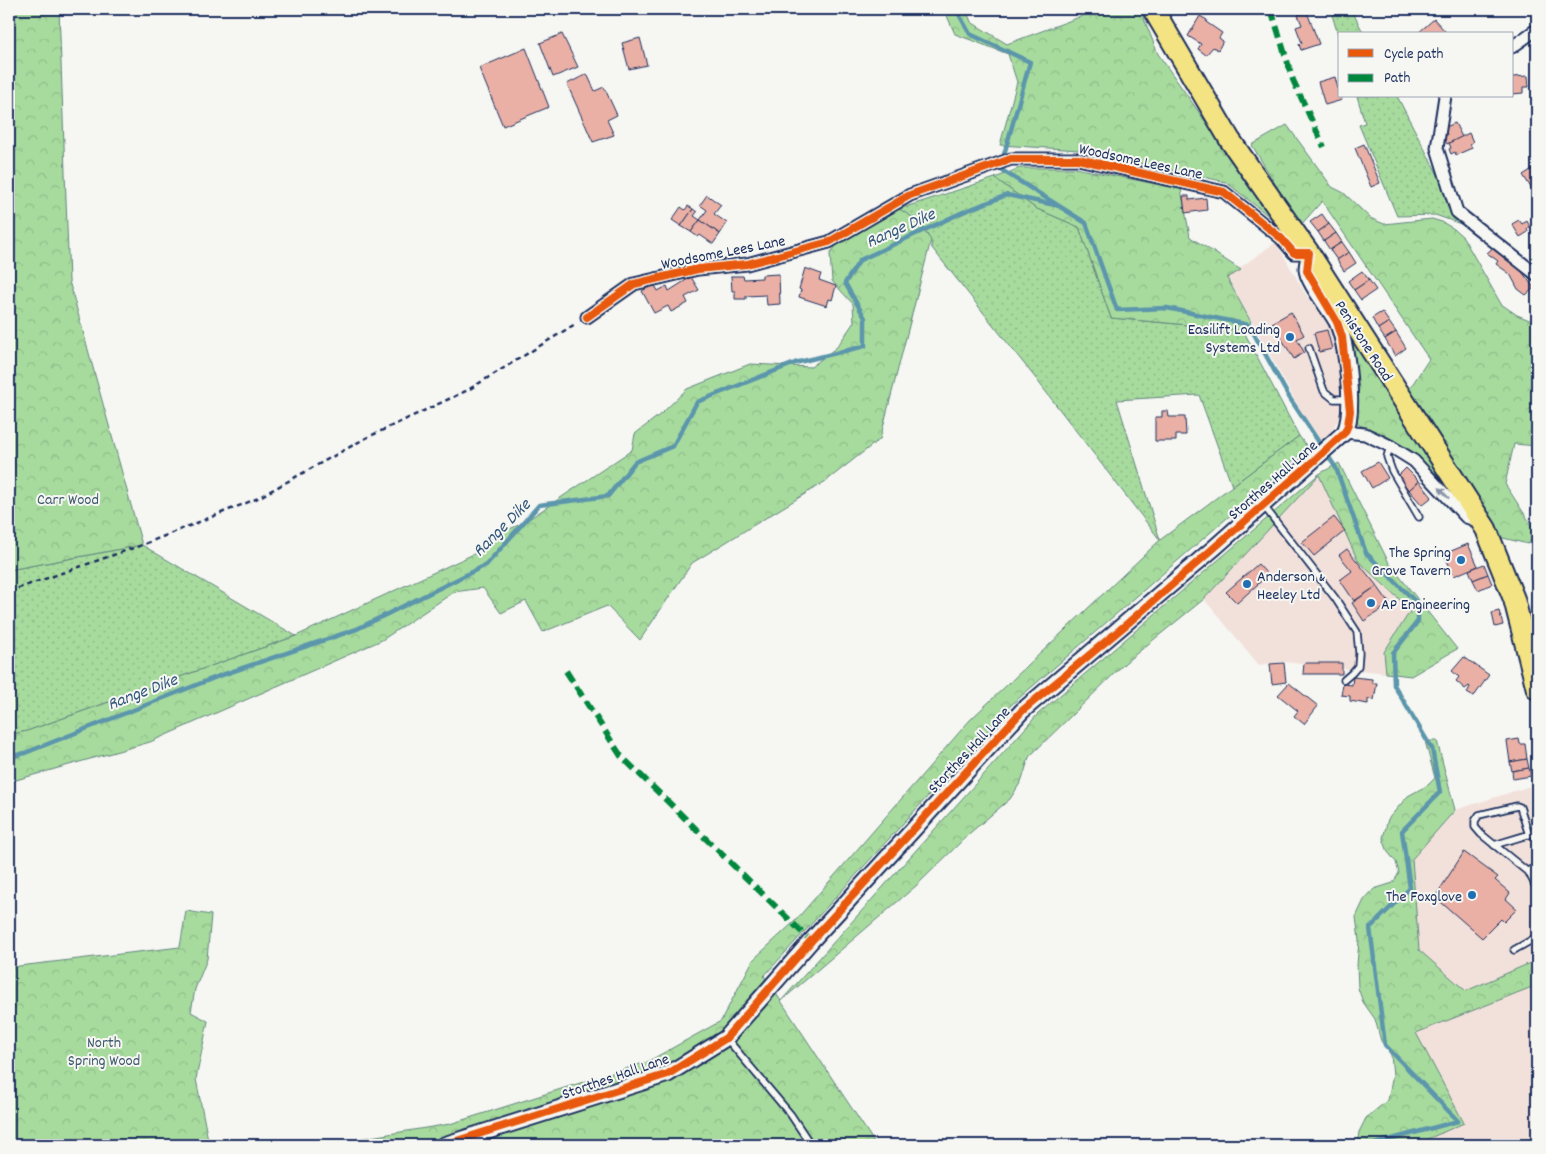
<svg xmlns="http://www.w3.org/2000/svg" width="1546" height="1154" font-family="Dekko,sans-serif">
<style>
.built{fill:#f2e1db}
.grass{fill:url(#grass-dots);stroke:#61857e}
.forest{fill:url(#forest-crowns);stroke:#61857e}
.lines{fill:none;stroke-linecap:round;stroke-linejoin:round}
.stream{stroke:#5c96ac;stroke-width:4.5}
.building{fill:#eab0a5;stroke:#1b2f5e}
.lane-casing{stroke:#1b2f5e;stroke-width:9}
.street-casing{stroke:#1b2f5e;stroke-width:15}
.secondary-casing{stroke:#1b2f5e;stroke-width:19}
.highway-casing{stroke:#1b2f5e;stroke-width:24}
.path{stroke:#1b2f5e;stroke-width:2.5;stroke-dasharray:5 4;stroke-linecap:butt}
.lane{stroke:#f6f6f2;stroke-width:5.5}
.street{stroke:#f6f6f2;stroke-width:11}
.secondary{stroke:#f6f6f2;stroke-width:15}
.highway{stroke:#f4e382;stroke-width:20}
.quiet{stroke:#00873e;stroke-width:6;stroke-dasharray:12 6;stroke-linecap:butt}
.cycleway-casing{stroke:#f6f6f2;stroke-width:11}
.cycleway{stroke:#e8590c;stroke-width:8}
.oneway{fill:#8892a8}
.poi-dot{fill:#1f6fb2;stroke:#f6f6f2;stroke-width:2}
.labels{text-anchor:middle;stroke-width:4;stroke-linejoin:round;paint-order:stroke}
.street-label{font-size:16px;fill:#1b2f5e;stroke:#f6f6f2}
.poi-label{font-size:16px;fill:#1b2f5e;stroke:#f6f6f2;text-anchor:end}
.park-label{font-size:16px;fill:#3e5a6e;stroke:#f6f6f2}
.water-label{font-size:18px;font-style:italic;fill:#365a7e;stroke:#f6f6f2}
</style>
<defs>
<pattern id="grass-dots" width="8" height="8" patternUnits="userSpaceOnUse" patternTransform="scale(1.25)"><rect width="8" height="8" fill="#a7db9d"/><path d="M2 2h.1M6 6h.1" fill="none" stroke="#8fbc8a" stroke-width="1.8" stroke-linecap="round"/></pattern>
<pattern id="forest-crowns" width="20" height="18" patternUnits="userSpaceOnUse" patternTransform="scale(1.25)"><rect width="20" height="18" fill="#a7db9d"/><path d="M2 6a3 3 0 1 1 6 0M12 15a3 3 0 1 1 6 0" fill="none" stroke="#8fbc8a"/></pattern>
</defs>
<rect width="100%" height="100%" fill="#f6f6f2"/>
<filter id="ink" filterUnits="userSpaceOnUse"><feTurbulence type="fractalNoise" baseFrequency=".02" numOctaves="2"/><feDisplacementMap in="SourceGraphic" scale="10" xChannelSelector="R" yChannelSelector="G"/><feConvolveMatrix kernelMatrix="1 2 1 2 8 2 1 2 1" color-interpolation-filters="sRGB"/></filter>
<g filter="url(#ink)">
<g class="built">
<path d="M1276,242L1305,293L1334,330L1338,345L1344,410L1321,448L1227,277Z"/>
<path d="M1319,474L1358,561L1411,610L1384,652L1386,673L1284,662L1259,665L1204,599Z"/>
<path d="M1537,784V960L1466,991L1419,950L1412,859L1455,810Z"/>
<path d="M1537,985V1145H1414L1463,1122L1416,1033Z"/>
</g>
<g class="grass">
<path d="M1345,9H1351L1364,34H1340V41L1332,15Z"/>
<path d="M1357,96H1397L1464,225L1435,215L1397,216L1359,125L1365,123Z"/>
<path d="M995,178L1035,208L1079,227L1111,318L1243,330L1299,436L1232,486L1199,395L1117,400L1160,540L1033,375L932,248C930,231 914,218 899,209Z"/>
<path d="M142,545L296,636L27,731L9,735V570Z"/>
</g>
<g class="forest">
<path d="M9,9H59L69,281L142,545L9,570Z"/>
<path d="M944,9H966L971,22L1007,44L1101,9H1140L1158,54L1276,222L1226,182L1080,150L1000,145L1017,82L1008,54L955,34Z"/>
<path d="M1287,125L1332,187L1344,193L1370,218L1384,224L1432,219L1442,222L1454,229L1463,237L1501,304L1517,315L1537,323V446L1514,444L1505,484L1536,532L1528,544L1499,537L1408,391L1429,359L1322,201L1300,226L1252,145Z"/>
<path d="M1020,168H1075L1181,189L1190,237L1241,270L1227,278L1251,322L1243,330L1111,318L1079,227L1035,208L995,178Z"/>
<path d="M899,209L914,218L931,240L880,439L826,481L692,563L640,640L607,606L543,632L526,601L501,613L483,588L454,592L382,640L150,742L9,782V735L27,731L296,636L476,553L494,536L523,523L632,450L635,434L662,413L687,389L750,364L811,367L837,347L854,322L853,304L832,281L830,254L841,239L873,220Z"/>
<path d="M1349,333L1450,488L1414,452L1383,434L1357,424L1358,415Z"/>
<path d="M1299,436L1308,448L1011,705L764,976L781,1001L1038,714L1319,474L1339,463L1389,563L1457,649L1411,676L1386,673L1384,652L1411,610L1358,561L1319,475L1204,599L1126,662L1029,757L1022,780L1010,799L971,832L917,885L781,1001L876,1145H321L450,1124L647,1062L721,1021L753,960L795,921L970,720L1160,540Z"/>
<path d="M1425,741H1437L1455,810L1412,859L1419,950L1466,991L1537,960V985L1416,1033L1464,1123L1414,1145H1357L1359,1132L1366,1118L1388,1100L1393,1075L1391,1055L1381,1041L1375,1019L1363,1002L1358,988L1357,966L1359,940L1356,917L1364,900L1374,889L1393,883L1399,873L1396,862L1388,852L1383,838L1388,819L1408,796L1428,785L1435,778Z"/>
<path d="M186,911L211,915L207,959L195,989L191,1012L208,1021L196,1079L209,1145H9V969L19,966L180,947Z"/>
</g>
<g class="lines">
<g class="stream">
<path d="M956,9L970,34L1030,62L1000,169L1086,223L1117,310L1167,308L1249,325L1289,397L1336,468L1366,553L1418,604V621L1393,653L1394,685L1432,749L1440,792L1402,831L1410,888L1370,928L1385,1045L1458,1121L1370,1145"/>
<path d="M9,757L25,753L219,676L357,629L486,565L539,505L608,496L635,462L673,446L697,402L795,363L865,346V318L845,283L860,260L963,212L1007,195L1055,205"/>
</g>
</g>
<g class="building">
<path d="M1307,12L1319,44L1301,50L1299,44L1302,43L1296,27L1302,25L1298,15Z"/>
<path d="M1200,16L1207,20L1206,22L1222,33L1219,38L1223,41L1218,50L1213,47L1206,55L1198,49L1201,44L1188,36Z"/>
<path d="M1434,19L1445,31L1443,34H1417Z"/>
<path d="M562,34L578,67L553,77L540,43Z"/>
<path d="M640,38L647,65L629,69L622,43Z"/>
<path d="M526,48L549,107L503,126L479,68Z"/>
<path d="M587,74L595,91L604,87L617,115L607,120L614,135L593,142L567,84Z"/>
<path d="M1528,76L1529,87H1523V93L1512,94V77Z"/>
<path d="M1335,77L1340,96H1341L1342,100L1325,105L1318,82Z"/>
<path d="M1455,123L1462,137L1447,144L1443,137L1447,135L1444,128Z"/>
<path d="M1469,133L1473,142L1470,144L1472,148L1456,155L1455,152L1451,154L1449,149L1451,148L1449,143Z"/>
<path d="M1364,144L1380,183L1371,187L1355,148Z"/>
<path d="M1537,166V189L1533,191L1523,175Z"/>
<path d="M707,195L721,205L714,214L727,223L720,234L700,220L707,210L700,205Z"/>
<path d="M1183,196H1189V200L1206,198L1207,210L1185,213Z"/>
<path d="M688,206L693,209L681,226L672,220L681,207L685,210Z"/>
<path d="M693,209L697,212L694,216L700,220L691,232L681,226Z"/>
<path d="M1322,214L1329,224L1318,232L1310,222Z"/>
<path d="M700,220L720,234L713,244L700,235L698,237L691,232Z"/>
<path d="M1519,220L1522,224L1527,221L1530,227L1527,229L1528,232L1520,237L1512,224Z"/>
<path d="M1329,224L1336,233L1324,241L1318,232Z"/>
<path d="M1336,233L1342,242L1330,250L1324,241Z"/>
<path d="M1342,242L1349,252L1337,260L1330,250Z"/>
<path d="M1497,244L1521,266L1520,269L1534,288L1526,295L1518,289L1510,274L1496,264L1498,261L1487,253Z"/>
<path d="M1349,252L1356,263L1344,271L1337,260Z"/>
<path d="M805,268L821,274L819,280L836,286L832,300L829,299L827,306L799,297L801,290L799,289Z"/>
<path d="M1362,271L1369,280L1354,290L1348,281Z"/>
<path d="M779,274L780,304L767,305L766,295L746,296V299H735V291H732L731,276H743L744,279L762,278V275Z"/>
<path d="M691,277L699,290L685,297L688,303L671,312L668,306L654,313L642,291L654,284L658,291L667,286L669,291Z"/>
<path d="M1369,280L1376,290L1361,300L1354,290Z"/>
<path d="M1291,312L1304,335L1297,339L1304,352L1294,359L1272,323Z"/>
<path d="M1382,312L1389,322L1378,329L1372,318Z"/>
<path d="M1389,322L1396,332L1385,339L1378,329Z"/>
<path d="M1327,330L1332,349L1319,352L1314,333Z"/>
<path d="M1396,332L1406,348L1395,356L1385,339Z"/>
<path d="M1162,411H1168L1169,417H1185L1186,435H1176V441H1155V417H1162Z"/>
<path d="M1378,462L1388,478L1372,488L1362,471Z"/>
<path d="M1406,468L1419,481L1409,490L1397,477Z"/>
<path d="M1419,481L1432,497L1422,505L1409,490Z"/>
<path d="M1334,517L1345,531L1314,556L1302,542Z"/>
<path d="M1468,544L1478,566L1454,576L1444,554Z"/>
<path d="M1347,549L1377,586L1354,601L1340,580L1352,571L1339,555Z"/>
<path d="M1258,564L1268,575L1237,603L1226,592Z"/>
<path d="M1484,564L1488,574L1473,580L1469,570Z"/>
<path d="M1488,574L1492,584L1478,590L1473,580Z"/>
<path d="M1377,586L1390,604L1364,621L1352,603Z"/>
<path d="M1499,611L1503,625L1495,627L1492,613Z"/>
<path d="M1464,657L1489,675L1475,695L1472,696L1467,693L1470,687L1469,686L1465,689L1456,681L1459,677L1452,671Z"/>
<path d="M1284,663L1286,682L1272,684L1270,664Z"/>
<path d="M1304,663H1342V674H1303Z"/>
<path d="M1353,677L1372,679V683H1377L1374,700L1368,699V704L1350,701V696L1341,695L1343,684L1352,685Z"/>
<path d="M1289,683L1318,706L1304,724L1294,716L1298,711L1278,695Z"/>
<path d="M1519,739L1520,744H1525L1527,759L1510,762L1507,741Z"/>
<path d="M1527,759L1529,768L1512,771L1510,762Z"/>
<path d="M1529,768L1531,776L1513,779L1512,771Z"/>
<path d="M1464,852L1498,877L1495,880L1510,893L1506,899L1517,909L1504,922L1501,919L1482,938L1435,897Z"/>
</g>
<g class="lines">
<defs>
<g id="lane">
<path d="M1309,348L1324,391L1334,399H1348"/>
<path d="M1390,446L1387,457L1392,471L1419,517"/>
<path d="M1263,505L1335,598L1357,632L1359,653L1358,666L1352,673L1344,680"/>
<path d="M1529,835L1520,807L1517,806L1479,815L1475,821V827L1481,834L1529,873L1537,889"/>
<path d="M1494,845L1537,832"/>
<path d="M1527,871L1537,867"/>
<path d="M1514,950L1537,937"/>
<path d="M727,1039L791,1115L811,1145"/>
</g>
<g id="street">
<path d="M1512,47L1533,32L1537,31"/>
<path d="M1445,96L1437,148L1457,212L1537,275"/>
<path d="M587,317L634,284L698,269L747,264L829,242L910,195L1011,159H1078L1224,192L1281,238L1294,253H1309"/>
<path d="M1345,432L1365,434L1390,446L1414,461L1466,517L1481,522"/>
</g>
<path id="secondary" d="M444,1145L668,1074L726,1038L811,941L1022,711L1214,548L1345,432C1355,411 1347,344 1337,322C1331,310 1307,281 1307,269C1307,264 1309,258 1309,253"/>
<path id="highway" d="M1153,9L1230,140L1309,253L1486,529L1514,599L1537,689"/>
</defs>
<use href="#lane" class="lane-casing"/>
<use href="#street" class="street-casing"/>
<use href="#secondary" class="secondary-casing"/>
<use href="#highway" class="highway-casing"/>
<path class="path" d="M9,590L16,589L142,545L256,499L366,438L468,390L577,323"/>
<use href="#lane" class="lane"/>
<use href="#street" class="street"/>
<use href="#secondary" class="secondary"/>
<use href="#highway" class="highway"/>
<g class="quiet">
<path d="M1271,9L1293,80L1324,147"/>
<path d="M566,671L621,756L811,941"/>
</g>
<defs>
<path id="cycleway" d="M444,1145L668,1074L726,1038L811,941L1022,711L1128,623L1317,458L1345,432L1348,425L1350,411L1342,337L1337,322L1307,271L1309,253H1294L1281,238L1224,192L1078,159H1011L910,195L829,242L747,264L698,269L634,284L587,317"/>
</defs>
<use href="#cycleway" class="cycleway-casing"/>
<use href="#cycleway" class="cycleway"/>
</g>
<defs><path id="oneway-solid" d="M-6-.8H1V-3.2L6.5 0L1 3.2V.8H-6Z" transform="scale(1.25)"/></defs>
<use class="oneway" href="#oneway-solid" transform="translate(1444 493) rotate(-133)"/>
</g>
<g class="poi-dot">
<circle cx="1290" cy="337" r="5"/>
<circle cx="1461" cy="560" r="5"/>
<circle cx="1247" cy="584" r="5"/>
<circle cx="1371" cy="603" r="5"/>
<circle cx="1472" cy="895" r="5"/>
</g>
<g class="labels">
<g class="street-label">
<text transform="translate(1141 160) rotate(12)" y="6">Woodsome Lees Lane</text>
<text transform="translate(723 251) rotate(-11)" y="6">Woodsome Lees Lane</text>
<text transform="translate(1365 340) rotate(57)" y="6">Penistone Road</text>
<text transform="translate(1272 479) rotate(-41)" y="6">Storthes Hall Lane</text>
<text transform="translate(968 749) rotate(-47)" y="6">Storthes Hall Lane</text>
<text transform="translate(615 1075) rotate(-19)" y="6">Storthes Hall Lane</text>
</g>
<g class="poi-label">
<text x="1280" y="334">Easilift Loading<tspan x="1280" dy="18">Systems Ltd</tspan></text>
<text x="1451" y="557">The Spring<tspan x="1451" dy="18">Grove Tavern</tspan></text>
<text x="1257" y="581" text-anchor="start">Anderson &amp;<tspan x="1257" dy="18">Heeley Ltd</tspan></text>
<text x="1381" y="609" text-anchor="start">AP Engineering</text>
<text x="1462" y="901">The Foxglove</text>
</g>
<g class="park-label">
<text x="68" y="504">Carr Wood</text>
<text x="104" y="1047">North<tspan x="104" dy="18">Spring Wood</tspan></text>
</g>
<g class="water-label">
<text transform="translate(900 227) rotate(-24)" y="6">Range Dike</text>
<text transform="translate(501 527) rotate(-45)" y="6">Range Dike</text>
<text transform="translate(142 691) rotate(-21)" y="6">Range Dike</text>
</g>
</g>
<rect width="1546" height="1154" fill="none" stroke="#f6f6f2" stroke-width="30"/>
<rect x="15" y="15" width="1516" height="1124" fill="none" stroke="#1b2f5e" stroke-width="2" filter="url(#ink)"/>
<rect x="1338" y="32" width="175" height="65" fill="#f6f6f2" stroke="#9ea6b7"/>
<rect x="1348" y="49" width="25" height="8" fill="#e8590c" stroke="#9ea6b7"/>
<text x="1384" y="58" font-size="15" fill="#1b2f5e">Cycle path</text>
<rect x="1348" y="74" width="25" height="8" fill="#00873e" stroke="#9ea6b7"/>
<text x="1384" y="82" font-size="15" fill="#1b2f5e">Path</text>
</svg>
